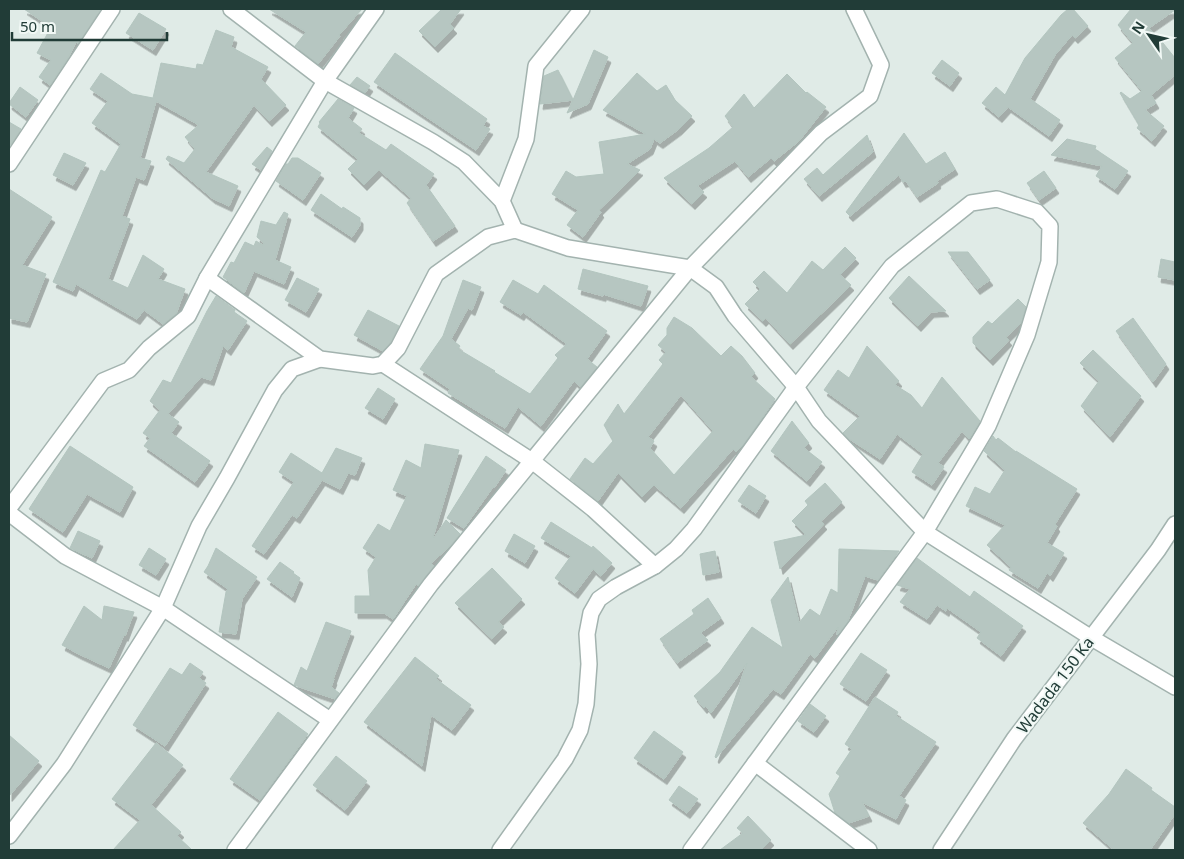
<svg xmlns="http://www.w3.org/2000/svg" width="1184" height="859" font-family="'Noto Sans',sans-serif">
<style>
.building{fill:#b6c6c1;stroke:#b3c5bf;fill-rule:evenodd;filter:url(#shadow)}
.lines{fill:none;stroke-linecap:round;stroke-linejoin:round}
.minor-casing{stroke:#a3b3af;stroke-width:18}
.minor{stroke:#fff;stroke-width:15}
.labels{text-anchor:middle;stroke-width:4;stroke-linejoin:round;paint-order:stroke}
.street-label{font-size:16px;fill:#213c37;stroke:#f1f8f5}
</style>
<defs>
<filter id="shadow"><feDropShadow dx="3" dy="5.5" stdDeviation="0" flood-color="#0004"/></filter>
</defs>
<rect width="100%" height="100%" fill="#e0ebe7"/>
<g class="building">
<path d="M24,9H101L78,44L76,42L68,58L50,85L39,77L51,60L37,53L51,27Z"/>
<path d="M269,9H362L339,35L340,36L318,64L295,46L306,32Z"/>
<path d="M442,9H461L450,24L454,28L435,47L419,31Z"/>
<path d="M1068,9H1073L1088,26L1075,38L1072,35L1055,55L1030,99L1060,120L1049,136L1008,107L999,117L982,103L996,87L1005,95L1025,58L1061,15Z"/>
<path d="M1131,9H1175V10L1149,28L1159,38L1175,58V75L1151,95L1156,103L1145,110L1164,126L1152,141L1137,128L1139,125L1120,93L1121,92L1130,99L1142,91L1115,58L1133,43L1118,25Z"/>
<path d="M139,13L166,29L153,50L126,33Z"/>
<path d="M216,30L234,37L231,47L268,67L261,79L286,105L269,121L254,105L206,172L238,186L229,206L212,198L166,159L168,156L184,163L195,149L185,137L199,125L156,101L140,158L151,161L144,180L136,177L122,216L130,219L108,279L128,288L143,255L164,269L158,279L185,289L176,314L163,324L144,310L137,319L76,284L73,291L53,282L101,170L105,172L121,144L92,123L108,101L90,89L101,73L132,94L153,98L161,63L196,69L197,64L203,65Z"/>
<path d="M594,50L608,57L588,104L567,113L573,100L540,104L544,76L558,70L573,100Z"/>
<path d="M395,53L487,119L483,126L490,129L476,150L374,82Z"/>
<path d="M942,60L959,73L950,86L932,73Z"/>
<path d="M637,73L657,91L666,85L675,100L692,116L679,129L660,143L654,139L650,149L627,164L640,170L599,210L601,212L583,237L567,225L578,210L552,194L566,171L576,177L604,174L599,142L646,134L603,110Z"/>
<path d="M787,74L806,93L807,92L826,107L799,141L774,161L771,158L748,177L735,161L697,186L704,192L692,204L664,178L709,148L733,127L725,116L744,94L754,108Z"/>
<path d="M357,77L370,86L365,93L350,85Z"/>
<path d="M20,87L38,100L26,117L9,104V103Z"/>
<path d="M338,99L354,108L348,118L362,129L359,133L386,150L391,144L434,174L426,185L455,226L433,241L407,203L411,198L379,170L364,185L348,169L358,159L318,127L320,123L319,122Z"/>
<path d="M9,122L21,129L9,147Z"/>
<path d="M904,133L926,164L945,152L955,169L937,181L938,183L917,197L906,181L903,182L899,175L850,216L846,212Z"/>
<path d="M867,135L873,152L819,196L804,179L817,168L823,175Z"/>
<path d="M1067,139L1096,146L1095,149L1128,171L1115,189L1096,176L1102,166L1051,155Z"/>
<path d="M267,147L272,151L261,170L252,164Z"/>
<path d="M64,153L86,163L73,185L53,175Z"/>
<path d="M292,158H298L321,173L303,200L276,181L286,164H288Z"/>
<path d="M1044,171L1056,188L1039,200L1027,183Z"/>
<path d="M9,189L52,217L22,265L46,274L27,322L9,318Z"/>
<path d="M321,194L342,209L343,207L360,218V225L352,237L311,210Z"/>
<path d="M284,212L288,214L275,260L291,267L284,284L254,271L244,293L223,277L231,262L234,263L245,242L254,246L256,241L263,245L264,243L257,237L261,221L276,225Z"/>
<path d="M845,247L856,258L840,275L851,285L790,344L766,318L763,321L745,304L760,289L753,282L764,271L787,293L812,261L823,270Z"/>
<path d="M948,252H968L990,280L977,289Z"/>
<path d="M1161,259L1175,262V280L1158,277Z"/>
<path d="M583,269L648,286L641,306L603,294V296L578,289Z"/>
<path d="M909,276L946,311L931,312L918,326L889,298Z"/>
<path d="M297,278L319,289L306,312L285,300Z"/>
<path d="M463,280L481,287L472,310L468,308L451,339L460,346L458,349L495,371L494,372L530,394L558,358L555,355L567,344L523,312L521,315L500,302L513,280L538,294L544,285L607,331L587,359L597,367L581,387L574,381L541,426L518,407L505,428L448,393L450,389L420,369L443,336Z"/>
<path d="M216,296L235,310L234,312L247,321L228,350L223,346L211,380L201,377L168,414L179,422L171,433L210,461L195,482L144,446L150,438L143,433L160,410L150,401L163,380L171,383L207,311Z"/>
<path d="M1018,299L1026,307L1021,323L1006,337L1009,340L990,360L973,343V337L988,321L992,324Z"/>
<path d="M368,310L399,326L390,343L383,351L354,335Z"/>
<path d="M674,317L692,328L721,356L731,346L742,356L755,373L751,377L775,399L744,444L736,452L733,449L681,508L654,485L642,497L618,473L598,501L570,479L585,458L593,464L613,441L604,425L618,404L624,414L663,364L659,360L666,352L658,345L667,335V328ZM681,395L713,431L674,475L650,448L654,441L648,437Z"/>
<path d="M1133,318L1166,364L1153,382L1116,331Z"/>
<path d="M867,346L899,381L895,385L911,395L922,408L942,377L980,421L969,439L962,431L938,463L944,467L932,485L912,472L923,454L897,434L880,459L848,438L843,433L860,416L824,390L838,370L849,378Z"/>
<path d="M1093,350L1141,396L1110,437L1081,406L1099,381L1080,363Z"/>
<path d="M378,388L395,399L383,419L365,408Z"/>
<path d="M792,421L809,443L804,448L822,462L807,481L771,451Z"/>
<path d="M993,436L996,440L998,438L1016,452V451L1077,489L1055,524L1057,526L1047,543L1064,553L1050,576L1047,573L1038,588L1009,570L1011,567L987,545L1005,525L966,506L975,487L990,494L1005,470L984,451Z"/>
<path d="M425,444L459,450L433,537L434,538L446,520L460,534L449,547L431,563L434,566L418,586L416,584L393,619L384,613H355V596H370L368,570L376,557L363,548L378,524L390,531L407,496L393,490L406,460L421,468Z"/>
<path d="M70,446L133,487L120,512L87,494L63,532L29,509Z"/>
<path d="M336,448L362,458L355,475L348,473L340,489L322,480L297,518L292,515L264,554L252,546L294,482L279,472L291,453L322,473Z"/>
<path d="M486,456L506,470L494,488L493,487L464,528L447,518Z"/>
<path d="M825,483L842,502L821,521L824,524L780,569L774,542L806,535L792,521L808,505L805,501Z"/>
<path d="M749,485L766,496L756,513L738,501Z"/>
<path d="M551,522L592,548L593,546L612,563L601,576L593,569L575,593L555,578L571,556L541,538Z"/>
<path d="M78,531L100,541L92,558L70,548Z"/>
<path d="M514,534L535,546L525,563L505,551Z"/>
<path d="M149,548L166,559L156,575L139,565Z"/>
<path d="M216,548L257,577L242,599L236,634L219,632L226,592L228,589L204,572L208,566Z"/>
<path d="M839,549L899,551L878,580L865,576L847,623L837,635L838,627L815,658L810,654L781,694L773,689L716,758L715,757L747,663L711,713L706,706L704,708L694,696L720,672L752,627L783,648L771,600L788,577L799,623L810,609L820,616L831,589L838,593Z"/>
<path d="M715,551L719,572L703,575L700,554Z"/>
<path d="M917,558L970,597L974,591L1023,626L1001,656L977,638L981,632L947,608L946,611L937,605L927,619L900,602L910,589L897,585Z"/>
<path d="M280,562L294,572L293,573L300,578L292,597L267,579Z"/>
<path d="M492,568L522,599L498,622L504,627L492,639L455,603Z"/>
<path d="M708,598L721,618L700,633L708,640L677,663L660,639L694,614L692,610Z"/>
<path d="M84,606L102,620L104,606L134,612L125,636L124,635L109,668L79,654L62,645Z"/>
<path d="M326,622L351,631L333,679H334L331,687L339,693L335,699L294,685L301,667L307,671Z"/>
<path d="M861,653L887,670L866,701L840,684Z"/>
<path d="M415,657L439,676L436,679L471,705L452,730L431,715L422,766L364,722Z"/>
<path d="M190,663L203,672L199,678L206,683L165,746L133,725L170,668L182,675Z"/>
<path d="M875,697L898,712L896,716L936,742L899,796L906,800L896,819L862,802L869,816L849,823L835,813L829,794L840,776L836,773L852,749L845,744Z"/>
<path d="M810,704L826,716L814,732L798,721Z"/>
<path d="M278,712L308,734L260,800L230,779Z"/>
<path d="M654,731L683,752L664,779L634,758Z"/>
<path d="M9,735L39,761L9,796Z"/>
<path d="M156,743L183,765L151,805L181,832L177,836L192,850H113L140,820L112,799Z"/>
<path d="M336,756L367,781L345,810L313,785Z"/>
<path d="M1126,769L1152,788L1151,790L1175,807V814L1150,850H1114L1083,823L1109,794Z"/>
<path d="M679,786L698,799L687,813L669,800Z"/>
<path d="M748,816L771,840L761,850H720L743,833L737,828Z"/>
</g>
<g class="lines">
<defs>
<g id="minor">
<path d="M231,9L325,81L433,142L464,162L502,201L515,230"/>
<path d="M9,164L112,9"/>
<path d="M502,201L526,139L536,66L582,9"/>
<path d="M207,278L320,359L373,366L383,364L398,348L436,274L488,237L515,230L568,248L690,268L716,287L735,316L796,387L819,421L925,532L1090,637L1175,687"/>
<path d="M383,364L532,461L593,509L655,566"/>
<path d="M9,508L103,381L129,370L149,348L188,316L207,278L325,81L376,9"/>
<path d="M9,513L65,556L163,608L330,720"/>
<path d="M755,763L869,850"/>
<path d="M9,836L64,764L163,608L199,526L227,478L275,390L292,369L320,359"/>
<path d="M235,850L431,584L690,268L821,133L870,96L881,65L854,9"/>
<path d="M500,850L565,759L580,730L586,704L589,664L587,634L591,613L599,599L616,587L655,566L676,549L694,529L796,387L892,266L971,203L997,199L1037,212L1050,226L1049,262L1027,335L988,426L925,532L691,850"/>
<path d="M941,850L1014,739L1158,550L1175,524"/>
</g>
</defs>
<use href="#minor" class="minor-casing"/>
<use href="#minor" class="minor"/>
</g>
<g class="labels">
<g class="street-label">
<text transform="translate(1055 685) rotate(-53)" y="6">Wadada 150 Ka</text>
</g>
</g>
<rect width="1184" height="859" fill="none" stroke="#213c37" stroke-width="20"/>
<g transform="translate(1149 35) rotate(304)" stroke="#f1f8f5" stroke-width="4" paint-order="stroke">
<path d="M0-4L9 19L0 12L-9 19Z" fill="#213c37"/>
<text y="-8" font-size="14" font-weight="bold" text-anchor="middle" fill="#213c37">N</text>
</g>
<path d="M12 32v8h155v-8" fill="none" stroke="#213c37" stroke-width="2.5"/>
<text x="20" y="32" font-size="15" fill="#213c37" stroke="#f1f8f5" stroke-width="4" paint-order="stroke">50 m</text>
</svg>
